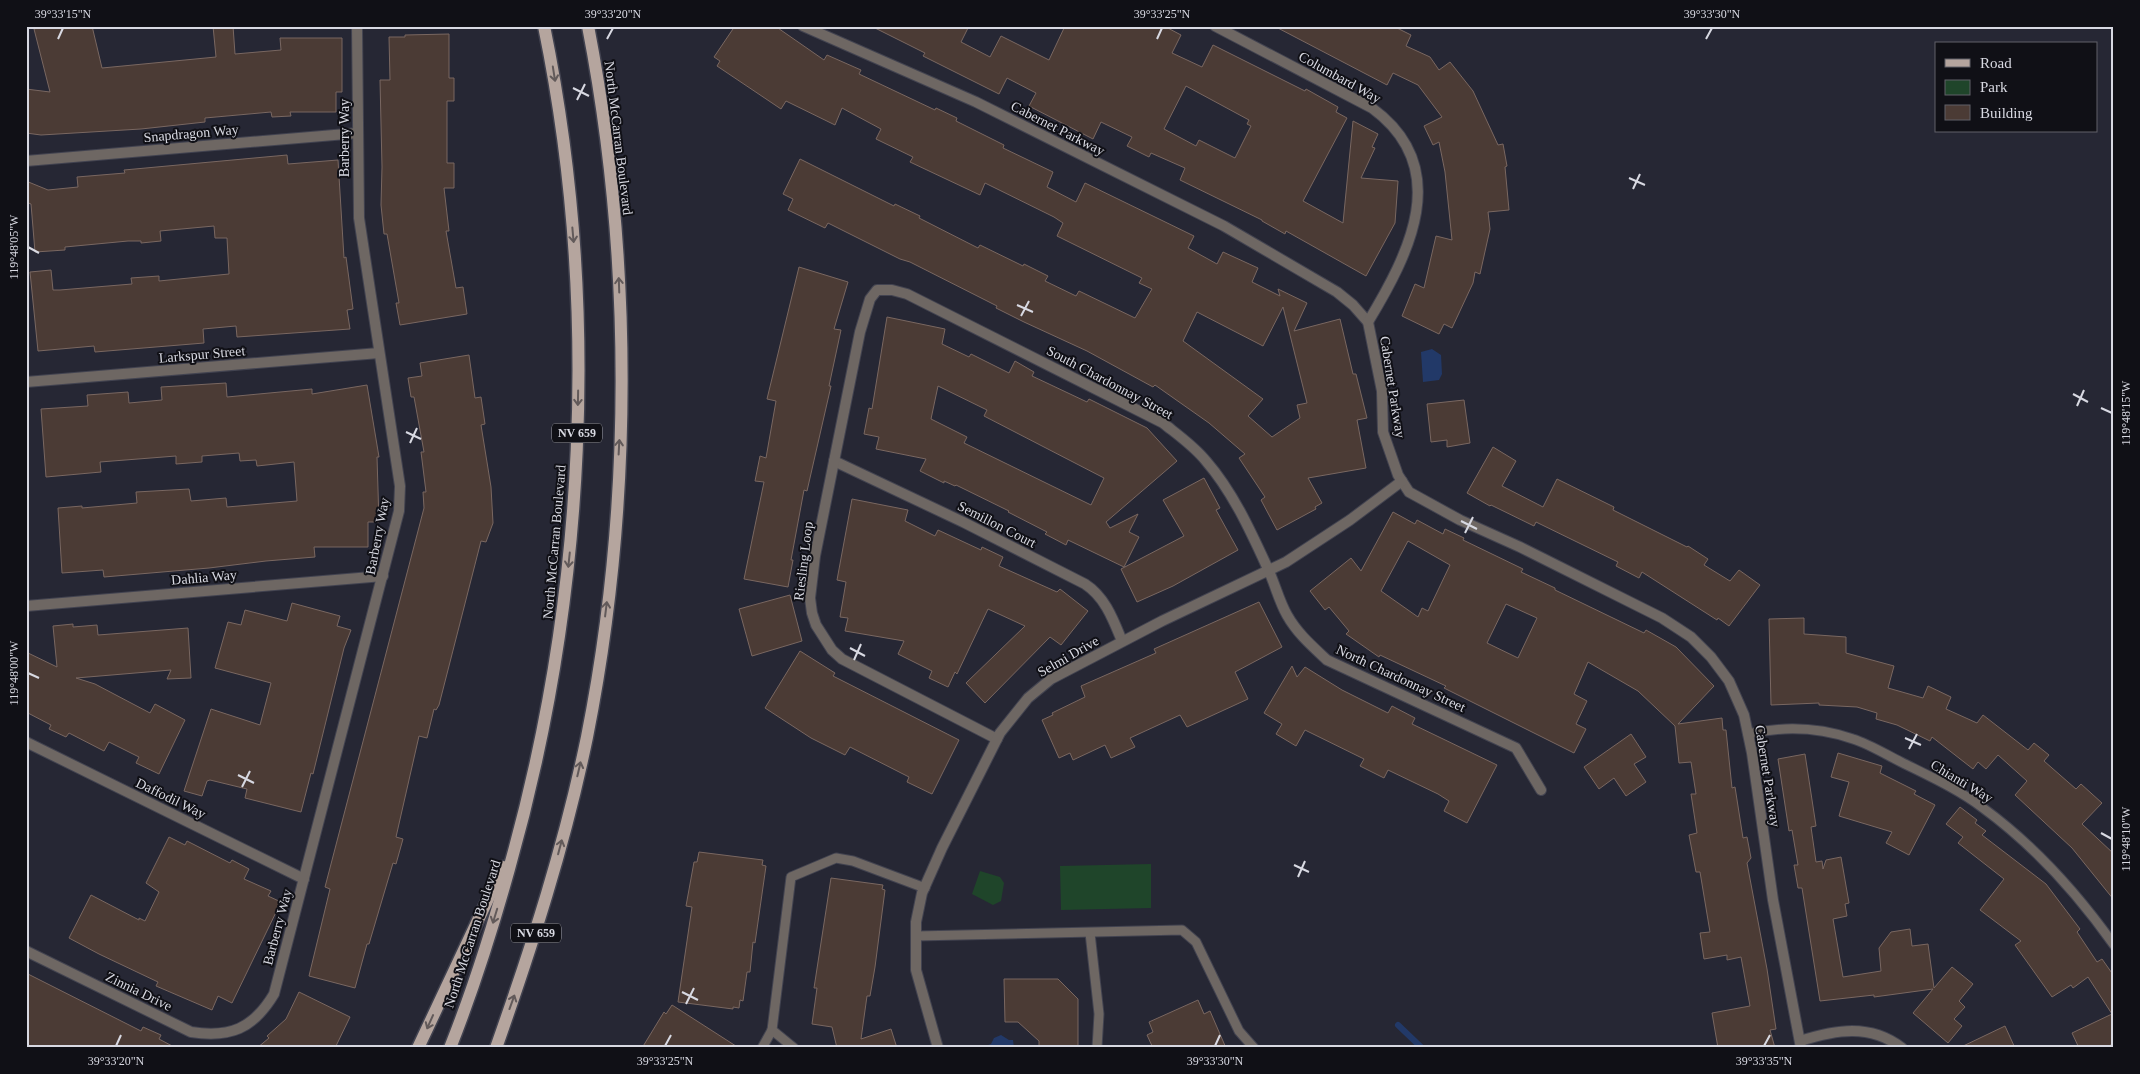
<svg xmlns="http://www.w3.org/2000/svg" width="2140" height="1074" font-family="Georgia,serif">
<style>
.green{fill:#1f452a}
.water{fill:#223968}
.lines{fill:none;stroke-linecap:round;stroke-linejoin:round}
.stream{stroke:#223968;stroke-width:6}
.building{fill:#4b3b35;stroke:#796761;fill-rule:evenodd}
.lane-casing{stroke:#424350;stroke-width:11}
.street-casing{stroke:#424350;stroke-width:12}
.primary-casing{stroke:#424350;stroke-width:15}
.lane{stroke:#6e6763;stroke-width:9}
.street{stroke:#6e6763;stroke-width:10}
.primary{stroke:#b5a59e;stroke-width:12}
.oneway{stroke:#625a5a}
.ticks{fill:none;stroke:#d8d9e2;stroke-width:2}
.labels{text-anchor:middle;stroke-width:4;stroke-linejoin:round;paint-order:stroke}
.shield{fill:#101016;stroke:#9c9da5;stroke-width:1}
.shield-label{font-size:12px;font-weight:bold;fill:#d8d9e2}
.street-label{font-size:14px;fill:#d8d9e2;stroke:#101016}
.neatline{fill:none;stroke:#d8d9e2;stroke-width:2}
.ticks-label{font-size:12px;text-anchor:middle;fill:#d8d9e2}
</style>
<rect width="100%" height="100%" fill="#262734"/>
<g class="green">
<path d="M1151,864V908L1061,910L1060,866Z"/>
<path d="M980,871L1000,877L1004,883L1001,901L993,905L972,894Z"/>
</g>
<g class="water">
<path d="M1432,349L1441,355L1442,374L1439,380L1423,382L1421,352Z"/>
<path d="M1001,1035L1009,1040H1013L1014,1048H989L988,1045L991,1044L994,1038Z"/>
</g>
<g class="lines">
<path class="stream" d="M1398,1025L1422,1048"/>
</g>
<g class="building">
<path d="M46,26H92L102,68L216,57L213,26H233L235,54L281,50L280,38H342V92H336V112H290L291,116L272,117L271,112L205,118V122L141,129L41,135L26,133V89L50,92L34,29Z"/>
<path d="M735,26H775L824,60L827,55L861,70L859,74L935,110L936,108L957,118L956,121L1004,145L1003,148L1053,172L1047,187L1076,202L1085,183L1194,236L1188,248L1217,264L1223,252L1258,268L1252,282L1280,296L1278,289L1307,303L1294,331L1340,319L1353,374H1356L1367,418L1357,420L1366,468L1308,478L1322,503L1315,507L1316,509L1277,530L1261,500L1265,497L1239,458L1245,454L1209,423L1155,385L1153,387L1087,351L1024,322L996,308L997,306L910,262L900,259L828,223L825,228L788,210L793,199L783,194L800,159L894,206L895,204L920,216L919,218L978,248L980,245L1023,266L1024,264L1048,276L1045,281L1076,296L1079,291L1135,318L1152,289L1139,283L1142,278L1057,236L1063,223L1054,217L985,183L980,195L910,162L913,157L876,139L881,129L842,108L835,125L786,101L781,109L717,66L720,61L714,57ZM1283,307L1307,403L1297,405L1300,418L1272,437L1248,416L1263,399L1183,341L1197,312L1263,346Z"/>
<path d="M871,26H969L961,42L990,57L1001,36L1049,60L1065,26H1164L1181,35L1172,53L1202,67L1213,45L1305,91L1306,89L1338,107L1336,112L1347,118L1303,201L1343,223L1353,121L1378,134L1372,147L1375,148L1361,178L1398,181L1395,223L1366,276L1286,231L1285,234L1262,221V220L1180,180L1185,168L1151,153L1149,157L1127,146L1132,137L1101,122L1093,139L1029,106L1036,93L1007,78L999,94L923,56L925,53ZM1186,86L1249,120L1247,124L1251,126L1235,158L1199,140L1196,146L1164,129Z"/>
<path d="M1274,26H1393L1411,35L1406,46L1430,57L1439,70L1450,62L1473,91L1498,145L1503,144L1507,166L1505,167L1509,210L1488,212L1490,229L1480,274L1475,272L1473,283L1452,328L1444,324L1439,334L1402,316L1415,284L1424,288L1436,236L1452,240L1445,172L1439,142L1433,145L1424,126L1442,117L1418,85L1393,73L1387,85Z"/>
<path d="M449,34V78H454V101H447V163H454V188H444L449,231H446L456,288L463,287L467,314L400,325L396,303H399L387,234H384L381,205L382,167L380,80H390L389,37H405V35Z"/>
<path d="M287,155L288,164L338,160L344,258L346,257L353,309L347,310L350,329L237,337L236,326L203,329L204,343L95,352L94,346L38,351L30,272L51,270L53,290H60L132,284L131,278L159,276V281L229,274L227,238H215L214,226L160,231L161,241L141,243V241H128L65,247V250L35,252L31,204L26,202V181L48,190L78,187L77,177L125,173L124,170Z"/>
<path d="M799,267L848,282L834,329L841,330L829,386H831L807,491L804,490L791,560H793L788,587L744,579L764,482L755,481L760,456L766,458L776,401L767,399Z"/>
<path d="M887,317L945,329L942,344L969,357L971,354L1009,373L1015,361L1034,372L1032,376L1087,402L1089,399L1147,428L1177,461L1106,522L1110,528L1138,514L1129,532L1139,537L1124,567L1068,540L1066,545L1045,534L1047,532L1008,512L1009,511L956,485L955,486L944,481V483L920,471L926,459L876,449L879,437L864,434L869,408L872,409ZM938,386L987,410L984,416L1104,478L1091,505L964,443L967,437L931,419Z"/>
<path d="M469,355L475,398L481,397L485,424L481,425L491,487L493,523L486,542L481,541L439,705L436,710L434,709L427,738L419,736L396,837L403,839L396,864L393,863L369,944H367L355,988L309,976L330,889L325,887L424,508L423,492H426L421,452H424L414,397H411L408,378L422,376L420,363Z"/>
<path d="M226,383L227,397L312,389V394L367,385L379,457H377L379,522H368V547H314L315,557L266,561L209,568L104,577L103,570L62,573L58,508L82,506V508L137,503L136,492L189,489L191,501L226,498L227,507L297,501L294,462L257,466L256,460L240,461L239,453L202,456V462L176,464V456L100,462L101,472L46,477L41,409L88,406L87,395L128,392L129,403L162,400L161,387Z"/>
<path d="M1464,400L1470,443L1447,447V440L1431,442L1427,404Z"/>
<path d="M1493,447L1516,461L1502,486L1543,507L1557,479L1614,507L1613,510L1687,547L1688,546L1708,559L1704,565L1730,581L1739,570L1760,585L1729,626L1718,618L1717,620L1642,572L1639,578L1616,566L1618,562L1536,522L1534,526L1491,505L1490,506L1467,493Z"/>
<path d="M1204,478L1220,508L1216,510L1238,550L1173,586L1137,602L1121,569L1184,536L1163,500Z"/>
<path d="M852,499L908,510L905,521L935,536L938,530L981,550L982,547L1003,557L999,566L1057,592L1060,589L1088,611L1061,645L1050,637L985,703L966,683L1025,626L988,609L957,674L955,672L948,687L929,678L932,671L898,654L904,641L845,631L848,618L840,617L846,582L837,580Z"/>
<path d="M1393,512L1415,524L1417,520L1443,534L1445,529L1464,538L1463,540L1523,569L1521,572L1555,588V590L1644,633L1646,630L1676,647L1714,686L1678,724L1722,718L1723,730H1726L1732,788L1735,787L1743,838L1747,837L1751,858L1747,863L1767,969L1776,1029L1770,1030L1775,1048H1718L1712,1013L1750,1006L1741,957L1727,960V955L1704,959L1700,933L1710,932L1700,872H1696L1689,835L1697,833L1691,794H1696L1691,762L1679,763L1675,726L1638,691L1588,662L1574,694L1587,701L1576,724L1586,729L1574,753L1444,688L1446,686L1380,655L1379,657L1346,634L1349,631L1329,607L1325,610L1310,591L1351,558L1361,571ZM1408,541L1450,565L1428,611L1422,608L1418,617L1381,591ZM1506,604L1537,618L1518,658L1487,643Z"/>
<path d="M790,595L802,641L752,656L739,609Z"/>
<path d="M1259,602L1282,647L1235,672L1248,699L1187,727L1180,715L1130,738L1135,747L1111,758L1105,745L1073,760L1070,753L1059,758L1042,720L1053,715L1052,713L1085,697L1081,686L1156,653L1154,649Z"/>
<path d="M292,603L340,616L337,626L351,630L344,648L313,774L311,773L301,812L245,798L247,789L210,780L207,781L202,796L184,791L211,709L260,725L271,683L215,668L228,622L241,625L245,610L287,621Z"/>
<path d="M1804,618V634L1846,637V653L1894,666L1888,688L1923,698L1928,686L1951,697L1946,709L1977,723L1983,715L2028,750L2034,743L2049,755L2044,761L2076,789L2081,784L2102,803L2082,824L2114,854V900L2072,848L2015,795L2027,781L1998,755L1986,769L1978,762L1973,769L1932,737L1930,741L1897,725L1876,719L1877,713L1857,707L1819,705V703L1771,705L1769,619Z"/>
<path d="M73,624V627L97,625L98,635L188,628L191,678L167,679L171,670L76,678L95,684L150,713L155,704L185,720L159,774L136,763L139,757L109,742L104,751L69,733L66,737L49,729L51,725L26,712V652L57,667L53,626Z"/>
<path d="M800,651L835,673L833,676L959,740L932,794L907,782L909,777L850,747L845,755L811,738L765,708Z"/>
<path d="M1292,666L1297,677L1305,667L1342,690L1388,713L1392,706L1415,718L1412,724L1497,765L1467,823L1444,811L1449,801L1438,794L1388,770L1384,778L1360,766L1364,759L1305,730L1296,746L1276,734L1282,724L1264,713Z"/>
<path d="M1631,734L1646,757L1634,764L1646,782L1626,796L1614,778L1599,789L1584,767Z"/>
<path d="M1838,753L1882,766L1880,773L1916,791L1914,794L1935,805L1909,855L1886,843L1892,832L1839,816L1849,782L1831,777Z"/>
<path d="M1805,754L1816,826L1811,827L1816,862L1822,861L1823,869L1826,860L1841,857L1849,903L1845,904L1847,916L1833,919L1843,977L1881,971L1879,948L1891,932L1910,929L1912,946L1928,944L1934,988L1952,967L1973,984L1959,1001L1965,1007L1954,1019L1962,1026L1948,1043L1913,1013L1933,989L1874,997V995L1820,1001L1802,888H1798L1794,865H1798L1792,830L1789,831L1778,759Z"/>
<path d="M1960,807L1977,820L1975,823L1986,831L1982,835L2046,884L2080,929L2077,932L2097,962L2102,959L2114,976V1043L2105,1048H2079L2072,1033L2112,1014L2088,977L2073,988L2071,985L2052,997L2015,945L2021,941L1980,910L2004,879L1958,843L1963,837L1946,824Z"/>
<path d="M169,837L185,845L187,841L230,863L232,860L249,869L244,879L271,891L268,896L281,902L232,1003L218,996L212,1010L156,986L158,982L99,954L69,938L91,895L139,920V918L145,921L159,892L146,883Z"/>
<path d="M699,852L763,860L762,865L766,866L755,943L753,942L750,972H747L743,1001L740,1000L739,1008L733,1007V1009L678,1002L692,907L686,906L694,862H697Z"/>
<path d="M831,878L883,885L882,889L885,890L875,967L870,996H867L861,1039L891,1029L897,1048H837L832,1027L812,1024L817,988H814Z"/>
<path d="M26,973L141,1031L143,1027L161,1035L159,1039L176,1048H26Z"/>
<path d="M1004,979H1058L1078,999V1048H1039V1041L1018,1022H1005Z"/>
<path d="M299,992L350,1017L335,1048H257L269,1038L267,1036L286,1019Z"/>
<path d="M1198,1000L1204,1014L1210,1011L1226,1048H1153L1147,1035L1153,1032L1149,1022Z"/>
<path d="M672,1005L739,1048H642L664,1012L666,1014Z"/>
<path d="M2005,1026L2015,1048H1959Z"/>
</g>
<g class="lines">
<defs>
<g id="lane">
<path d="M1748,734C1783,726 1818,727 1853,739C1869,744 1885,754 1901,762C1929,776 1958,789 1983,808C2035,846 2077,893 2114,945"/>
<path d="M1090,933L1099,1014L1097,1048"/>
<path d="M916,936L1182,930L1196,942L1239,1031L1254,1048"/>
<path d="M762,1048L772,1030"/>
<path d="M794,1048L772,1030L791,877L836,858L853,861L925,888"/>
</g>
<g id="street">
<path d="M803,26L976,102L1224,226L1337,292L1353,305L1368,322L1382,391L1383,432L1398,475L1409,492L1460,520L1520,547L1662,618L1691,637L1711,657L1729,681L1744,715L1752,753L1773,900L1801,1048"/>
<path d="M1215,26L1372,108C1454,168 1409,254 1368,322"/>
<path d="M26,161L358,133"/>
<path d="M26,382L379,353"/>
<path d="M834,461L963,522L1085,584C1105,597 1113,619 1122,641"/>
<path d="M26,606L383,576"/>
<path d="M997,739L842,659L832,650L816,625L812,613L810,598L815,556L860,332L870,299L877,290H892L907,294L1163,423C1178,435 1194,446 1206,461C1233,492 1251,532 1268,569C1275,584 1279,601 1287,615C1297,633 1312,646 1327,660L1516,748L1541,790"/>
<path d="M26,742L304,879"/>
<path d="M26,951L191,1032C230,1038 253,1029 274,994L399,511L400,486L359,218L357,26"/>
<path d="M1800,1041C1835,1030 1870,1023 1902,1048"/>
<path d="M938,1048L916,970V922L922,893L942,848L1000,733L1028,698L1051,679L1162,621L1286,562L1350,520L1402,481"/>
</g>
<g id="primary">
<path d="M418,1048L503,867"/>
<path d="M450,1048C473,990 492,930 509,869C586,597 601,304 544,26"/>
<path d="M496,1048C532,946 565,844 587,737C633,506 633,258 588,26"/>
</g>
</defs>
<use href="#lane" class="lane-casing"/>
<use href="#street" class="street-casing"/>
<use href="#primary" class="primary-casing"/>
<use href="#lane" class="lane"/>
<use href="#street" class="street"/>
<use href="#primary" class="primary"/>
</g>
<defs><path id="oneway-shaft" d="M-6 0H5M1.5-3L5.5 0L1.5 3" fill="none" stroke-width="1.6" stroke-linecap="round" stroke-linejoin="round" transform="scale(1.25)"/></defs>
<g class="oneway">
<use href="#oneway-shaft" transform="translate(554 74) rotate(81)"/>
<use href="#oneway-shaft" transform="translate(573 235) rotate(85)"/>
<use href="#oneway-shaft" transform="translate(619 285) rotate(-92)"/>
<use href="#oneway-shaft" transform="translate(578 398) rotate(91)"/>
<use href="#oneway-shaft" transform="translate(619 447) rotate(-87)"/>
<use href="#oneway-shaft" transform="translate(569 560) rotate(96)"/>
<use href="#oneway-shaft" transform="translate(606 609) rotate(-83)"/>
<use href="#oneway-shaft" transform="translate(579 769) rotate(-77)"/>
<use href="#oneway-shaft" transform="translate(560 847) rotate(-75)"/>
<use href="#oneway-shaft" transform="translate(495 916) rotate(107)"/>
<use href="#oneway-shaft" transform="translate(512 1002) rotate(-70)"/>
<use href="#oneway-shaft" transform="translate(430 1022) rotate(114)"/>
</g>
<path class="ticks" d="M58,39L63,28M607,39L613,28M1157,39L1162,28M1706,39L1712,28M573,88L589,96M577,100L585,84M1629,178L1645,185M1633,189L1640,174M28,247L39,253M1017,305L1033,312M1021,316L1029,301M2073,394L2088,402M2077,406L2084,390M2101,408L2112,413M406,432L421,439M410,443L417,428M1461,521L1477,529M1465,533L1473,517M850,648L865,656M854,660L861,644M28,673L39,678M1905,738L1921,745M1909,749L1917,734M238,775L254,783M242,787L250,771M2101,833L2112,839M1294,865L1309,872M1298,877L1305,861M682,992L698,1000M686,1004L694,988M116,1046L121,1035M665,1046L671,1035M1215,1046L1220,1035M1764,1046L1770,1035"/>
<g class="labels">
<g class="shield">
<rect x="552" y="423.5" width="50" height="19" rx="4"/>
<rect x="511" y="923.5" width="50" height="19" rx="4"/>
</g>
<g class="shield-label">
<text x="577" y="437">NV 659</text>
<text x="536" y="937">NV 659</text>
</g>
<g class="street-label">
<text transform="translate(1340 77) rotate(29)" y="5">Columbard Way</text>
<text transform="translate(1058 128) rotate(27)" y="5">Cabernet Parkway</text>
<text transform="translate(191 133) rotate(-5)" y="5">Snapdragon Way</text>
<text transform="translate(344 138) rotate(-90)" y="5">Barberry Way</text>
<text transform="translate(619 138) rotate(83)" y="5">North McCarran Boulevard</text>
<text transform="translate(202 354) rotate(-5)" y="5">Larkspur Street</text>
<text transform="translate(1110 382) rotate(28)" y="5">South Chardonnay Street</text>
<text transform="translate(1393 387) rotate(81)" y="5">Cabernet Parkway</text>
<text transform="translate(997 524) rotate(27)" y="5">Semillon Court</text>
<text transform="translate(377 536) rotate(-79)" y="5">Barberry Way</text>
<text transform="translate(554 542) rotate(-85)" y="5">North McCarran Boulevard</text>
<text transform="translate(803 561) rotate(-83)" y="5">Riesling Loop</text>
<text transform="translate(204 577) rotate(-5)" y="5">Dahlia Way</text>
<text transform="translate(1068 656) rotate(-30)" y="5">Selmi Drive</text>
<text transform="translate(1401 678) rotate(25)" y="5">North Chardonnay Street</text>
<text transform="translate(1768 776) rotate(81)" y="5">Cabernet Parkway</text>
<text transform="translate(1962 781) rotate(31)" y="5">Chianti Way</text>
<text transform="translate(171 798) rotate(26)" y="5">Daffodil Way</text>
<text transform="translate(277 927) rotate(-75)" y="5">Barberry Way</text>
<text transform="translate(472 934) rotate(-72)" y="5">North McCarran Boulevard</text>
<text transform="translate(139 991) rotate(26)" y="5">Zinnia Drive</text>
</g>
</g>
<rect width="2140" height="1074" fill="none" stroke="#101016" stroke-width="55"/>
<rect x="1935" y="42" width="162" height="90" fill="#101016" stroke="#606068"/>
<rect x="1945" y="59" width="25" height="8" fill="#b5a59e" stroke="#606068"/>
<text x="1980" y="68" font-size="15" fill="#d8d9e2">Road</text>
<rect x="1945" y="80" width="25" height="15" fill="#1f452a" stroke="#606068"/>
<text x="1980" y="92" font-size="15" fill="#d8d9e2">Park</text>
<rect x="1945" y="105" width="25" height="15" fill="#4b3b35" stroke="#606068"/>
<text x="1980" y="118" font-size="15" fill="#d8d9e2">Building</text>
<rect x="28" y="28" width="2084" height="1018" class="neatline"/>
<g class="ticks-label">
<text x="63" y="18">39°33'15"N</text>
<text x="613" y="18">39°33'20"N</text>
<text x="1162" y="18">39°33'25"N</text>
<text x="1712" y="18">39°33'30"N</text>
<text transform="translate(14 247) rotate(-90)" y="4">119°48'05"W</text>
<text transform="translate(2126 413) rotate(-90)" y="4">119°48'15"W</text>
<text transform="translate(14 673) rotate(-90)" y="4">119°48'00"W</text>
<text transform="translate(2126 839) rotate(-90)" y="4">119°48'10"W</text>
<text x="116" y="1065">39°33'20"N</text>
<text x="665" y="1065">39°33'25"N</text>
<text x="1215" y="1065">39°33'30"N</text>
<text x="1764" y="1065">39°33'35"N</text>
</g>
</svg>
